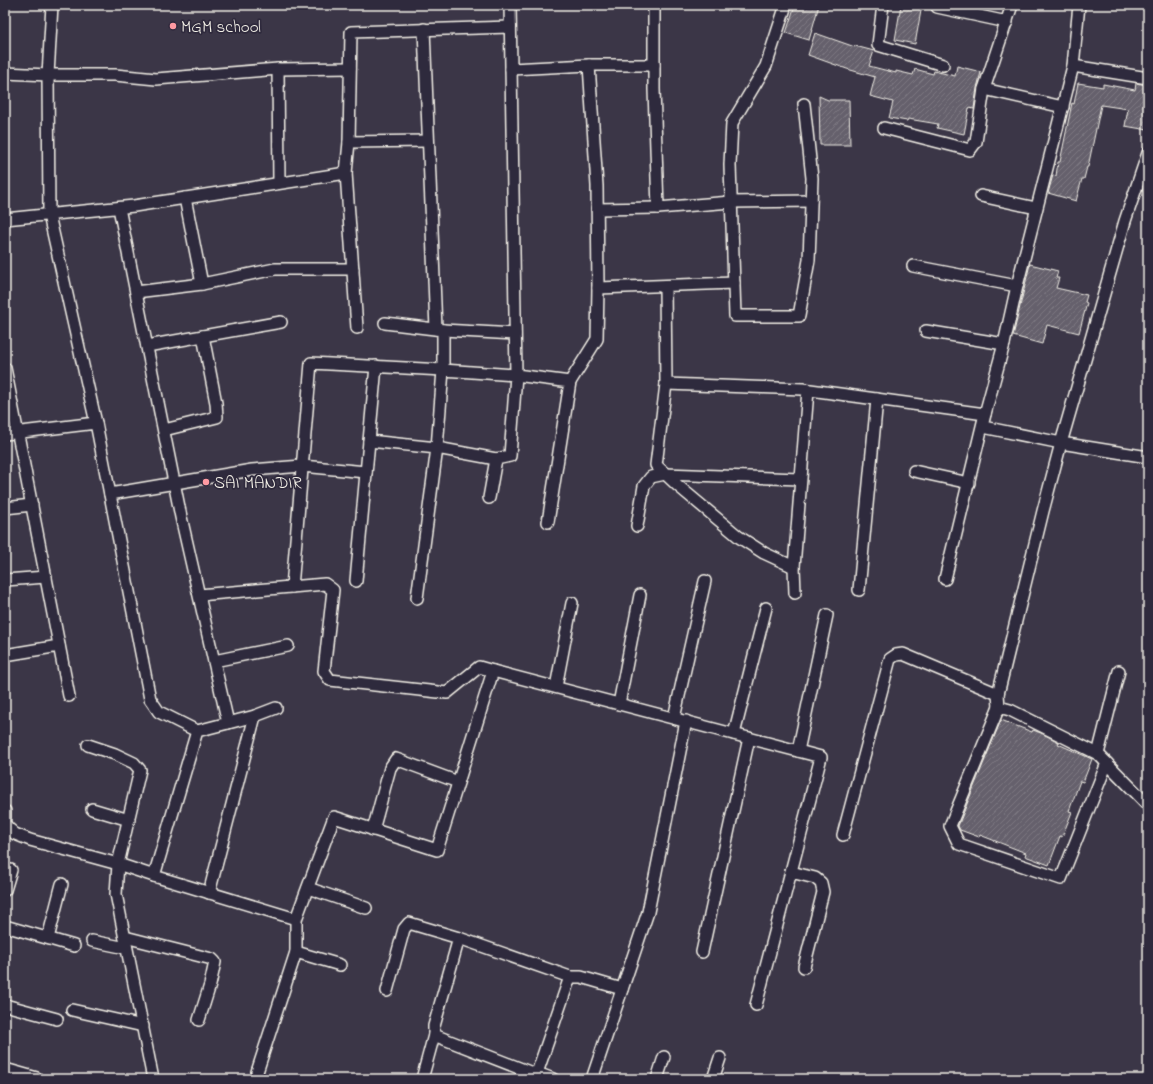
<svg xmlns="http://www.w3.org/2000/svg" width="1153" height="1084" font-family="'Indie Flower',sans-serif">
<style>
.building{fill:url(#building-hatch);stroke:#f4f1e8}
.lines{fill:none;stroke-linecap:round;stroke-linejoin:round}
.street-casing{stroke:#f4f1e8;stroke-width:14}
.street{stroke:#2f2a3d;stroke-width:11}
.poi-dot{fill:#ff9aa2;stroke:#2f2a3d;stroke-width:1.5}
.labels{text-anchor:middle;stroke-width:3.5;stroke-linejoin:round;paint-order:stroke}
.poi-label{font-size:17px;fill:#f4f1e8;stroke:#2f2a3d;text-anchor:start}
</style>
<defs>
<pattern id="building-hatch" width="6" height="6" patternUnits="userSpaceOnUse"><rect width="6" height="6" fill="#65616c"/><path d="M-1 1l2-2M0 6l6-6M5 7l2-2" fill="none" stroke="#7c7881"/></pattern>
</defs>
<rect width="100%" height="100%" fill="#3b3647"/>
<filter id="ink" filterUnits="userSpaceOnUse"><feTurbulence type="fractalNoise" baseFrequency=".025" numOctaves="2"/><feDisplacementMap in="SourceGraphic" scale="8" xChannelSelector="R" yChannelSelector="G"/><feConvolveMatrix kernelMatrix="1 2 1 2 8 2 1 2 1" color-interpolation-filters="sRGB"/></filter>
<g filter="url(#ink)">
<g class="building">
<path d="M795,5H819L809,40L786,33Z"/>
<path d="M901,5H922L915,44L895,40Z"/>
<path d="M815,33L855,47V46L874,51L869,66L896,73V71L913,75L915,69L933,74L934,71L955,76L957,66L981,72L977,88L974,109L969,108L964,134L937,128L938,124L908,119L907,121L889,118L893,102L870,96L875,77L847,69L808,55Z"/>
<path d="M1078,83L1103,87V84L1135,90L1136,83L1148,85V130L1125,126L1128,109L1101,105L1088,167H1087L1084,179H1082L1076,201L1048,193L1053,175L1056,176L1058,162H1060L1072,103L1074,104Z"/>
<path d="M819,96L828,100H849L850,145H820Z"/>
<path d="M1030,264L1058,271L1056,278H1059L1056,288L1087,295L1085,302L1087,303L1079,333L1047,325L1042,344L1013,336Z"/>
<path d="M1001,720L1032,732L1033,730L1041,733L1059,742L1058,744L1092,759L1083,782L1080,781L1069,811L1072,812L1062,837L1060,836L1049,865L1025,856L1026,853L980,835L979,837L960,830L958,826Z"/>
</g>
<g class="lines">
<defs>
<g id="street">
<path d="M52,5L48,75L49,215L96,423"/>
<path d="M510,5L516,375L570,382L548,522"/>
<path d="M654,5V89L658,208L731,202L811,201"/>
<path d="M786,5L766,66L732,123L730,165L735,316H799L809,260L812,178L804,104"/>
<path d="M883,5L878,45L943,65"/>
<path d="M1012,5L984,89L1063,107"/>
<path d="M937,7L1007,22"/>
<path d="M424,29L436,329"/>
<path d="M589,65H654"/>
<path d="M1073,66L1148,78"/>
<path d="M278,69L279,183"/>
<path d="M511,69L589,65L597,186L598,288L597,339L570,382"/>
<path d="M5,73L48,75H115L156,79L278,69L350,68"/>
<path d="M884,128L970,150L976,142L984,89"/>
<path d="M349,142L428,141"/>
<path d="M1148,153L1125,221L1061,443L1043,511L998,694L999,707L1010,710L1098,754L1148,805"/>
<path d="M981,196L1036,208"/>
<path d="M185,198L202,284L275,269H353"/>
<path d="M119,208L181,517L228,723L197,731L154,876L296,919L334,817L437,850L493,671L479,667L447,693L330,680L324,671L333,590L325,584L199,595"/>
<path d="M597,209L658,208"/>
<path d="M5,219L134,206L346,173"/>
<path d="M913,266L1017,286"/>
<path d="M665,286L666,384L803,389L985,414L1004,344L1017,286L1073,66L1079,5"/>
<path d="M598,288L734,283"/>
<path d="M136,292L202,284"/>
<path d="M357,328L346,173L349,142L351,32L510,27"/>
<path d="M443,330L515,334"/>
<path d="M926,331L1004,344"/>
<path d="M147,346L281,322"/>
<path d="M5,368L69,696"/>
<path d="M666,384L656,465L677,485L739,537L764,553L794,567L808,390"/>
<path d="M983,427L1061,443L1148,457"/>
<path d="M164,430L217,417L216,403L203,336"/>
<path d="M5,434L96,423L150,699L159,712L197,731"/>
<path d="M369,441L437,448L496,459L510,456L516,375L443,370L437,448L417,598"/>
<path d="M914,471L969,483"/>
<path d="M110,494L252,470L302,466L366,472"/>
<path d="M489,498L496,459"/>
<path d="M5,508L32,505"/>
<path d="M637,526L644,486L651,477L665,474L800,479"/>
<path d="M794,567L795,593"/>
<path d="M945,579L985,414"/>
<path d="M5,580L46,577"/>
<path d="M356,581L376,366"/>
<path d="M292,587L311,363L443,370V330L385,323"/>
<path d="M859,590L877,399"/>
<path d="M5,655L59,646"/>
<path d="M214,661L288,646"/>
<path d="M493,671L821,757L756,1005"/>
<path d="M556,687L572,603"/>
<path d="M619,704L640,595"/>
<path d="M999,707L950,826L959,844L1061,879L1107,763"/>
<path d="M255,716L276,708"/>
<path d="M674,718L705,581"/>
<path d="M734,734L766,608"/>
<path d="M798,751L827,615"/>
<path d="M1098,754L1119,671"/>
<path d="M92,809L129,820"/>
<path d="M5,811V818"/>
<path d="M5,824L8,828L15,834L30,840L118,864L140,770L134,763L115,754L88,745"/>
<path d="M373,830L390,768L396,759L458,782"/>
<path d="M843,835L890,659L896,655L903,654L998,694"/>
<path d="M791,872L815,878L821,883L823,892L804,967"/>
<path d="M308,888L366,908"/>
<path d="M5,890L11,870"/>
<path d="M209,893L255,716L228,723"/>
<path d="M5,926L74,946"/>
<path d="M125,937L212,959L215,962L210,985L199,1020"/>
<path d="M48,938L62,884"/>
<path d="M92,941L126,948"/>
<path d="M296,952L340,965"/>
<path d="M702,952L749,738"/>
<path d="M387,991L404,929L409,923L459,938L570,977H581L622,989"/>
<path d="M5,1005L57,1019"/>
<path d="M72,1010L143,1026"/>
<path d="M434,1035L532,1073H537L553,1079"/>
<path d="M5,1069L37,1078"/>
<path d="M537,1073L570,977"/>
<path d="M153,1079L116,894L118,864L154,876"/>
<path d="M257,1079V1072L296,952V919"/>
<path d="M422,1079L434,1035V1026L459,938"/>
<path d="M592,1079L648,912L686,721"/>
<path d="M657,1079L664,1057"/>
<path d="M713,1079L720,1058"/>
</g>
</defs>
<use href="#street" class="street-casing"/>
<use href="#street" class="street"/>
</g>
</g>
<g class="poi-dot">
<circle cx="173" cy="26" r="4"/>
<circle cx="206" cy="482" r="4"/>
</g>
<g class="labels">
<g class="poi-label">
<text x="181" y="32">MGM school</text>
<text x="214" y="488">SAI MANDIR</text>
</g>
</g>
<rect width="1153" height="1084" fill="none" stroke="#2f2a3d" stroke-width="20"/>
<rect x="10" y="10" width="1133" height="1064" fill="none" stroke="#f4f1e8" stroke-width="1.5" filter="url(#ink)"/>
</svg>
